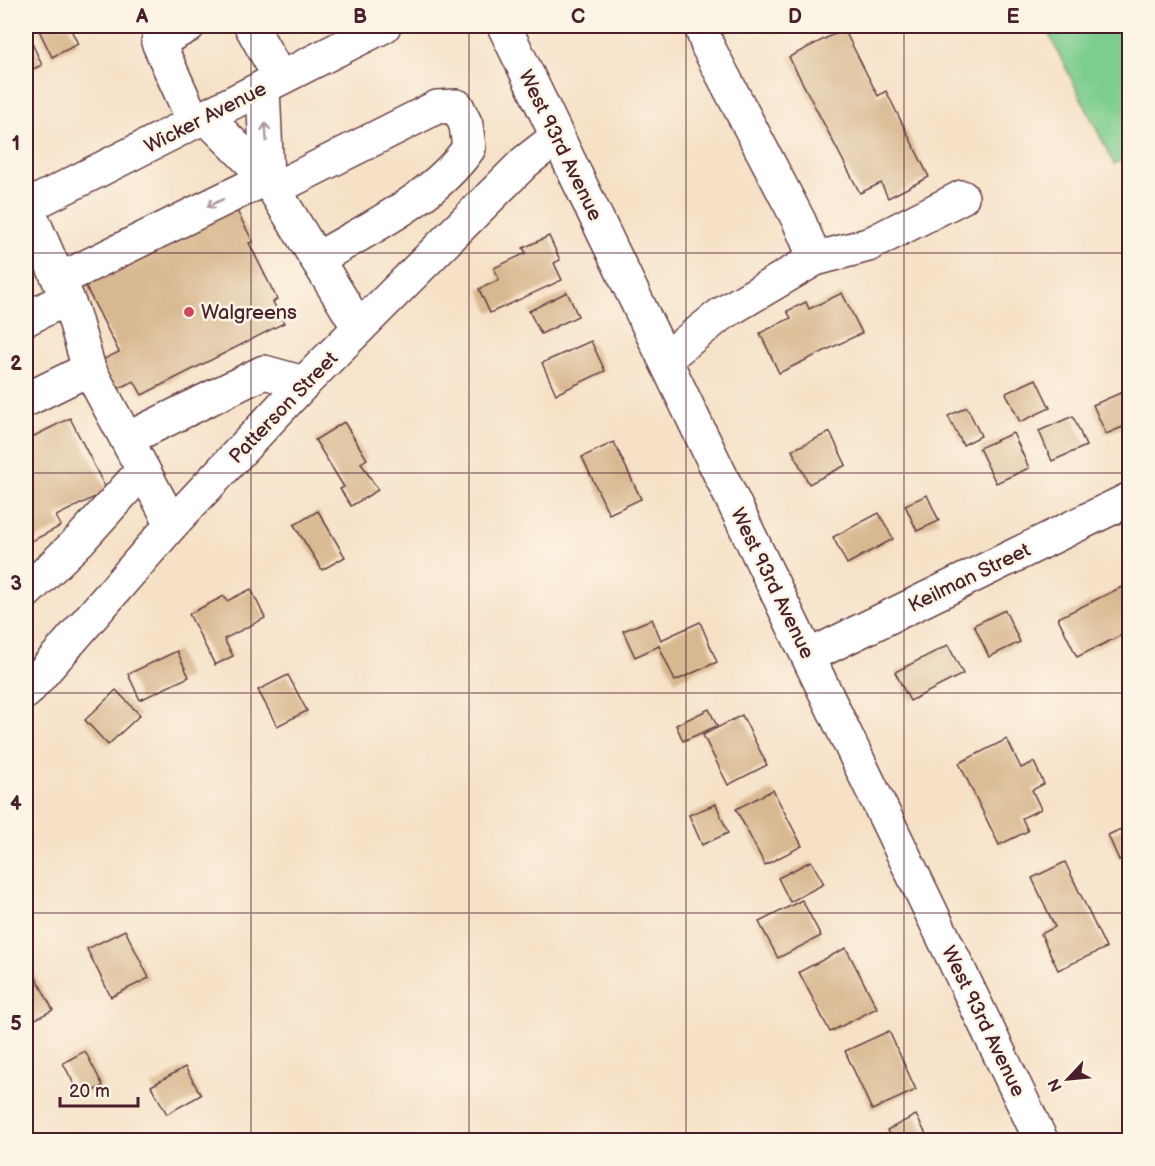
<svg xmlns="http://www.w3.org/2000/svg" width="1155" height="1166" font-family="'Balsamiq Sans',sans-serif">
<style>
.green{fill:#7dcd8e;stroke:#64765c;stroke-width:1.5}
.building{fill:#d8b890}
.lines{fill:none;stroke-linecap:round;stroke-linejoin:round}
.minor-casing{stroke:#643c42;stroke-width:36}
.highway-casing{stroke:#643c42;stroke-width:36}
.minor{stroke:#fff;stroke-width:33}
.highway{stroke:#fff;stroke-width:33}
.oneway{stroke:#ae9aa0}
.grid{fill:none;stroke:#4a1f2b;stroke-width:1.5;stroke-opacity:0.55}
.poi-dot{fill:#d1495b;stroke:#fcf5e5;stroke-width:2}
.labels{text-anchor:middle;stroke-width:5;stroke-linejoin:round;paint-order:stroke}
.street-label{font-size:20px;fill:#4a1f2b;stroke:#fcf5e5}
.poi-label{font-size:20px;fill:#4a1f2b;stroke:#fcf5e5;text-anchor:start}
.neatline{fill:none;stroke:#4a1f2b;stroke-width:2}
.grid-label{font-size:20px;text-anchor:middle;font-weight:bold;fill:#4a1f2b}
</style>
<rect width="100%" height="100%" fill="#fcf5e5"/>
<filter id="ink" filterUnits="userSpaceOnUse"><feTurbulence type="fractalNoise" baseFrequency=".0167" numOctaves="2"/><feDisplacementMap in="SourceGraphic" scale="12" xChannelSelector="R" yChannelSelector="G"/><feConvolveMatrix kernelMatrix="1 2 1 2 8 2 1 2 1" color-interpolation-filters="sRGB"/></filter>
<filter id="wash" filterUnits="userSpaceOnUse"><feTurbulence type="fractalNoise" baseFrequency=".008" numOctaves="4" result="noise"/><feDisplacementMap in="SourceGraphic" scale="24" xChannelSelector="R" yChannelSelector="G"/><feGaussianBlur stdDeviation="1.35" result="paint"/><feColorMatrix in="noise" values="0 0 0 0 0 0 0 0 0 0 0 0 0 0 0 0 0 1.4 0 .05"/><feComposite in="paint" operator="in"/></filter>
<g filter="url(#wash)">
<rect width="100%" height="100%" fill="#f6e1c7"/>
<path class="green" d="M1045,26H1129V156L1114,164Z"/>
<g id="blocks">
<g class="building">
<path d="M43,26H69L78,44L52,57L38,28Z"/>
<path d="M844,29L878,96L886,91L929,177L888,198L881,183L860,193L789,57Z"/>
<path d="M26,30L42,65L26,72Z"/>
<path d="M236,209L253,242L249,243L277,299L273,302L284,323L142,395L134,381L115,390L100,361L119,352L85,285Z"/>
<path d="M549,236L560,260L554,263L562,280L490,313L479,289L499,280L494,268L526,253L523,248Z"/>
<path d="M567,292L578,316L541,334L529,311Z"/>
<path d="M842,293L862,333L779,373L760,333L791,318L787,311L806,302L809,309Z"/>
<path d="M591,341L605,371L556,394L542,363Z"/>
<path d="M1036,379L1050,408L1020,422L1006,393Z"/>
<path d="M1127,390L1130,424L1106,434L1093,405Z"/>
<path d="M967,407L981,436L963,445L948,416Z"/>
<path d="M1073,416L1086,446L1052,461L1039,431Z"/>
<path d="M70,418L107,491L56,516L61,526L26,544V440Z"/>
<path d="M344,422L367,459L361,463L378,490L351,506L340,489L344,487L315,440Z"/>
<path d="M830,432L846,465L809,484L792,450Z"/>
<path d="M1013,433L1029,468L996,483L979,448Z"/>
<path d="M614,442L641,499L609,514L582,457Z"/>
<path d="M927,495L939,521L917,531L905,505Z"/>
<path d="M318,511L345,557L322,570L294,525Z"/>
<path d="M879,513L893,539L847,564L833,537Z"/>
<path d="M1130,583V631L1077,657L1058,618Z"/>
<path d="M251,589L265,618L224,639L233,656L215,665L189,614L224,596L227,601Z"/>
<path d="M1005,610L1020,642L989,657L974,625Z"/>
<path d="M652,619L661,640L700,622L717,662L675,681L659,646L635,657L623,631Z"/>
<path d="M948,645L963,674L910,701L895,672Z"/>
<path d="M177,651L189,677L140,700L128,674Z"/>
<path d="M288,675L307,711L277,726L258,690Z"/>
<path d="M116,690L140,715L108,745L85,720Z"/>
<path d="M709,709L717,726L683,741L676,725Z"/>
<path d="M742,715L767,765L728,785L703,735Z"/>
<path d="M1007,739L1021,768L1034,762L1044,784L1032,790L1041,809L1022,818L1028,831L999,845L959,763Z"/>
<path d="M773,790L802,846L765,865L736,809Z"/>
<path d="M716,804L728,833L702,845L689,815Z"/>
<path d="M1130,825V855L1119,860L1108,835Z"/>
<path d="M811,861L824,884L790,902L778,878Z"/>
<path d="M1065,862L1106,948L1058,970L1041,934L1055,927L1032,878Z"/>
<path d="M802,900L821,936L778,958L759,922Z"/>
<path d="M125,930L149,978L111,997L87,949Z"/>
<path d="M846,948L877,1008L830,1032L799,972Z"/>
<path d="M33,972L53,1010L26,1024V976Z"/>
<path d="M889,1031L916,1090L872,1110L845,1051Z"/>
<path d="M85,1051L103,1086L81,1097L63,1063Z"/>
<path d="M185,1067L201,1095L167,1114L151,1086Z"/>
<path d="M916,1115L929,1140H886L891,1138L887,1130Z"/>
</g>
</g>
</g>
<g filter="url(#ink)">
<use href="#blocks" fill-opacity="0" stroke="#643c42" stroke-width="1.5"/>
<g class="lines">
<defs>
<g id="minor">
<path d="M188,26L158,42L194,122"/>
<path d="M251,26L280,78"/>
<path d="M504,26L1041,1140"/>
<path d="M701,26L708,47L799,221L815,259"/>
<path d="M263,87L267,178"/>
<path d="M205,116L267,178L359,328"/>
<path d="M274,189L437,107L457,106L466,125L469,148C433,199 369,228 317,259"/>
<path d="M27,207L72,310L89,369L172,524"/>
<path d="M59,280L267,178"/>
<path d="M26,319L67,298"/>
<path d="M665,359L720,315L815,259L868,245L962,197"/>
<path d="M26,400L89,369"/>
<path d="M127,439L264,372L304,383"/>
<path d="M26,592L80,540L143,470"/>
<path d="M809,656L1130,499"/>
<path d="M26,692L172,524L304,383L525,162L557,137"/>
</g>
<path id="highway" d="M26,207L384,26"/>
</defs>
<use href="#minor" class="minor-casing"/>
<use href="#highway" class="highway-casing"/>
<use href="#minor" class="minor"/>
<use href="#highway" class="highway"/>
</g>
<defs><path id="oneway-shaft" d="M-6 0H5M1.5-3L5.5 0L1.5 3" fill="none" stroke-width="1.6" stroke-linecap="round" stroke-linejoin="round" transform="scale(1.5)"/></defs>
<g class="oneway">
<use href="#oneway-shaft" transform="translate(266 132) rotate(-94)"/>
<use href="#oneway-shaft" transform="translate(215 203) rotate(154)"/>
</g>
</g>
<path class="grid" d="M251,26V1140M469,26V1140M686,26V1140M904,26V1140M26,253H1130M26,473H1130M26,693H1130M26,913H1130"/>
<circle class="poi-dot" cx="189" cy="312" r="6"/>
<g class="labels">
<g class="street-label">
<text transform="translate(205 117) rotate(-27)" y="7">Wicker Avenue</text>
<text transform="translate(561 145) rotate(64)" y="7">West 93rd Avenue</text>
<text transform="translate(283 407) rotate(-46)" y="7">Patterson Street</text>
<text transform="translate(969 577) rotate(-26)" y="7">Keilman Street</text>
<text transform="translate(773 583) rotate(64)" y="7">West 93rd Avenue</text>
<text transform="translate(984 1021) rotate(64)" y="7">West 93rd Avenue</text>
</g>
<g class="poi-label">
<text x="201" y="319">Walgreens</text>
</g>
</g>
<rect width="1155" height="1166" fill="none" stroke="#fcf5e5" stroke-width="66"/>
<g transform="translate(1068 1079) rotate(244)" stroke="#fcf5e5" stroke-width="4.5" paint-order="stroke">
<path d="M0-4.5L10 22L0 15L-10 22Z" fill="#4a1f2b"/>
<text y="-9" font-size="16" font-weight="bold" text-anchor="middle" fill="#4a1f2b">N</text>
</g>
<path d="M60 1097v9h78v-9" fill="none" stroke="#4a1f2b" stroke-width="3"/>
<text x="69" y="1097" font-size="18" fill="#4a1f2b" stroke="#fcf5e5" stroke-width="4.5" paint-order="stroke">20 m</text>
<rect x="33" y="33" width="1089" height="1100" class="neatline"/>
<g class="grid-label">
<text x="142" y="23">A</text>
<text x="360" y="23">B</text>
<text x="578" y="23">C</text>
<text x="795" y="23">D</text>
<text x="1013" y="23">E</text>
<text x="16" y="150">1</text>
<text x="16" y="370">2</text>
<text x="16" y="590">3</text>
<text x="16" y="810">4</text>
<text x="16" y="1030">5</text>
</g>
</svg>
